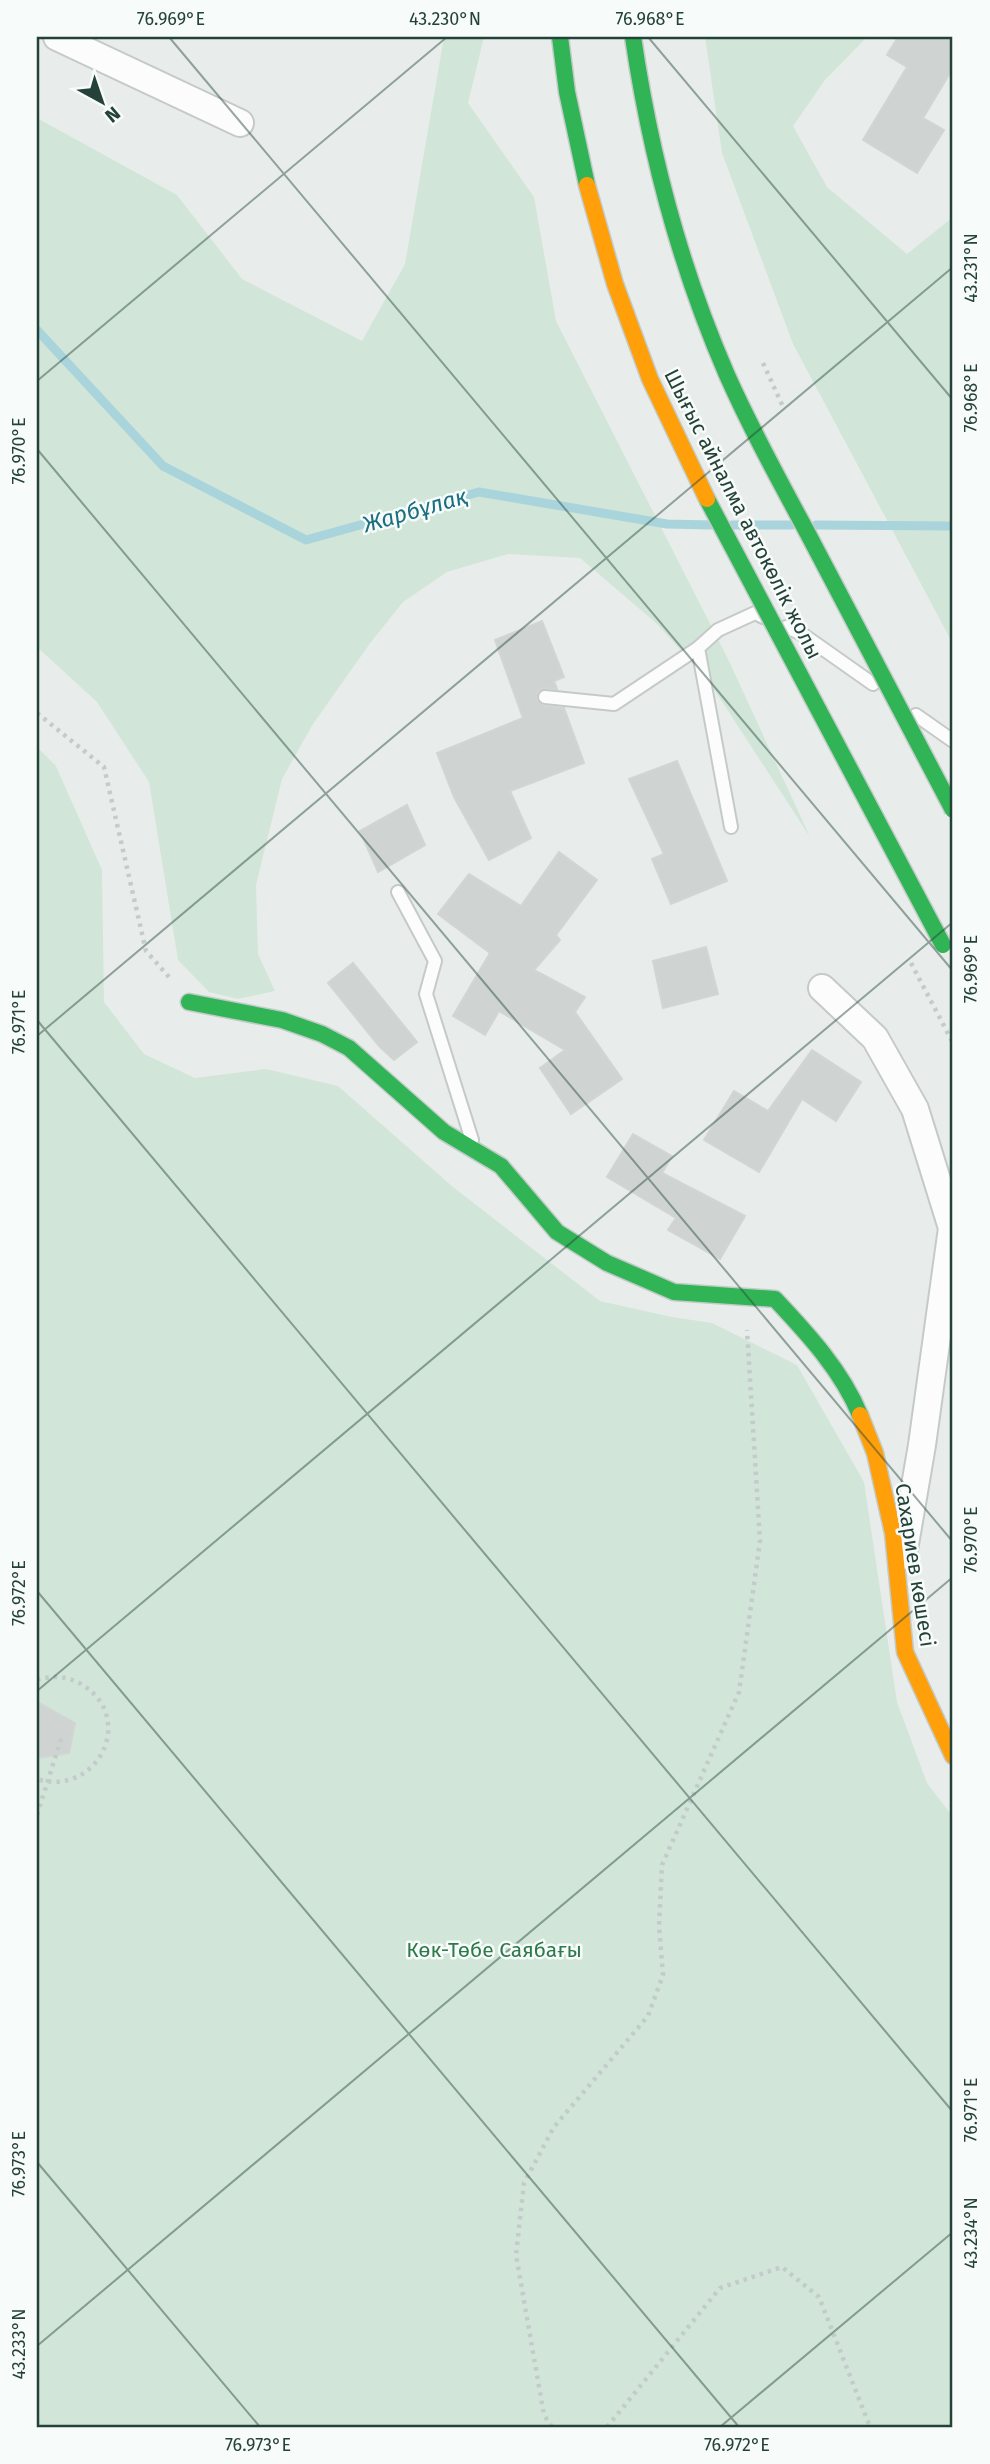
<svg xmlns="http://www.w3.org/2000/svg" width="990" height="2464" font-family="'Fira Sans',sans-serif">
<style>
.green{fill:#d1e6d8}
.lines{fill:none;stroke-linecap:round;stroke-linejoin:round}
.stream{stroke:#a9d4db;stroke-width:9}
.building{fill:#cfd4d2;stroke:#d1d6d4;stroke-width:2}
.lane-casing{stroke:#c5cac8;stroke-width:16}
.street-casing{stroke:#c5cac8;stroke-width:30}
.fast-casing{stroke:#c3cbc8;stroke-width:19}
.slow-casing{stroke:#c3cbc8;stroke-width:19}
.path{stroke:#c3ccca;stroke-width:4.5;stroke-dasharray:3.5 5;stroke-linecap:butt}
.lane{stroke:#fcfcfc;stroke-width:12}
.street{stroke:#fcfcfc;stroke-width:26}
.fast{stroke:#30b455;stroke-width:16}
.slow{stroke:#ff9f0a;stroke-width:16}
.fast-bridge-casing{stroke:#c3ccc9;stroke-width:19;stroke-linecap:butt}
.slow-bridge-casing{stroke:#c3ccc9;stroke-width:19;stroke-linecap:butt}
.fast-bridge{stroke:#30b455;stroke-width:16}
.slow-bridge{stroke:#ff9f0a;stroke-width:16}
.ticks{fill:none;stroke:#24423a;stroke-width:2;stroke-opacity:0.45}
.labels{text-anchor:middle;stroke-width:5;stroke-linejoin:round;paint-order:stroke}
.street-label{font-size:21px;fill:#24423a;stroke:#f7fbf9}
.park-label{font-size:21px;fill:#2d7a4b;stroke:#f7fbf9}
.water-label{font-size:23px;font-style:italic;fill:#1c6f80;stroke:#f7fbf9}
.neatline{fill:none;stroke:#24423a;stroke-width:2.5}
.ticks-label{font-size:18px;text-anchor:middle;fill:#24423a}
</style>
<rect width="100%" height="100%" fill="#e8edeb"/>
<g class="green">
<path d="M444,37H484L468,103L534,197L556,321L729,661L810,837L708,680L656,623L580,558L508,554L447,572L403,602L371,642L313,724L282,779L256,885L258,954L275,991L238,999L209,992L178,960L149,782L97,702L37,647V118L177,195L242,279L362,341L405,264Z"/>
<path d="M705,37H867L825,80L793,126L827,187L907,254L953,217V644L793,344L722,153Z"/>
<path d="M37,747L56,766L102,870L104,1002L144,1054L195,1078L266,1069L338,1086L453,1187L600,1301L672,1317L712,1323L797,1365L864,1482L897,1702L927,1783L953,1817V2427H37Z"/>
</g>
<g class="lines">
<g class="stream">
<path d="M37,330L163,466L306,540L479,492L667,524L711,525"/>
<path d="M732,525H792"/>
<path d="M816,525L953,526"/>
</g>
</g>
<g class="building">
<path d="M898,37H953V68L923,118L944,130L917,173L863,140L907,67L887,55Z"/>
<path d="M542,621L564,677L554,681L557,689L545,688L538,691L537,700L543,706L564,708L584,763L510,791L531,838L489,860L454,797L437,753L523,718L495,640Z"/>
<path d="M677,761L727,881L671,904L652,859L664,854L629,779Z"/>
<path d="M407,805L425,845L378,872L360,831Z"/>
<path d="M559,852L597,880L556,935L560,940L534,970L585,997L575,1012L622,1079L571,1114L540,1068L565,1050L499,1011L485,1035L453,1016L490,953L438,914L469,874L521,906Z"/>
<path d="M706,947L718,994L663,1008L653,961Z"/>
<path d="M353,963L417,1042L394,1060L379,1046L328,983Z"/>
<path d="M812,1050L861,1082L836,1121L802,1099L759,1172L704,1140L734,1091L768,1111Z"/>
<path d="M633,1134L672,1156L662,1173L745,1216L720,1259L668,1230L676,1218L607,1177Z"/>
<path d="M37,1702L75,1723L69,1753L37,1758Z"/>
</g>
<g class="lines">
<defs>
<g id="lane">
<path d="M786,627L802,634L873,684"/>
<path d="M545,697L614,704L698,648"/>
<path d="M916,715L953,741"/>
<path d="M731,827L698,648L718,630L755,613L763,617"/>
<path d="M398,892L435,961L426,994L472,1140"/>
</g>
<g id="street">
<path d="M57,37L240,123"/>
<path d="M822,988L875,1038L915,1109L952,1228L922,1445L903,1556"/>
</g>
<g id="fast">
<path d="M560,37L567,92L587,185"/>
<path d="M633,37C650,153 680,267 727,375C751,429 779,480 807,532"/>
<path d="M189,1002L282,1020L322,1034L349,1048L444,1132L501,1166L557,1232L607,1263L674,1292L775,1299C808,1334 842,1371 860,1415"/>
</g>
<path id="slow" d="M860,1415L875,1453L893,1533L905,1652L953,1756"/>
</defs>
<use href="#lane" class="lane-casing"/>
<use href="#street" class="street-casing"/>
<use href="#fast" class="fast-casing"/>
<use href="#slow" class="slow-casing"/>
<g class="path">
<path d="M763,363L784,409"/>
<path d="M37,713L104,767L146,951L169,977"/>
<path d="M911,963L953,1043"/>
<path d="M37,1680C53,1675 70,1676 84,1686C136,1720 97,1797 37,1779"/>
<path d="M37,1815L62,1736"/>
<path d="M37,2421V2427"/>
<path d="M552,2427L544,2415L516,2255L524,2183L554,2127L648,2016L663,1975L659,1926L662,1865L739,1692L760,1541L747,1330"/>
<path d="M607,2427L720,2288L782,2267L819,2297L870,2427"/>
</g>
<use href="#lane" class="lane"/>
<use href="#street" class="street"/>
<use href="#fast" class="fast"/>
<use href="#slow" class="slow"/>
<defs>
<g id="fast-bridge">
<path d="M707,499L943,945"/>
<path d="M807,532L953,810"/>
</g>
<path id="slow-bridge" d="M587,185L615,284L650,379L707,499"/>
</defs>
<use href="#fast-bridge" class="fast-bridge-casing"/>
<use href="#slow-bridge" class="slow-bridge-casing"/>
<use href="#fast-bridge" class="fast-bridge"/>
<use href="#slow-bridge" class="slow-bridge"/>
</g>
<path class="ticks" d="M169,37L953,971M648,37L953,400M37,381L447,37M37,449L953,1542M37,1020L953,2112M37,1036L953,267M37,1591L739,2427M37,1691L953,922M37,2162L260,2427M37,2346L953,1577M720,2427L953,2232"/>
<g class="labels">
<g class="street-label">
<text transform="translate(743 514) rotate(63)" y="7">Шығыс айналма автокөлік жолы</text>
<text transform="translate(915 1565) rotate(81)" y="7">Сахариев көшесі</text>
</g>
<g class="park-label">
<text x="494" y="1957">Көк-Төбе Саябағы</text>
</g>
<g class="water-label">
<text transform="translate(415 510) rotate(-16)" y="8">Жарбұлақ</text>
</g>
</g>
<rect width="990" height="2464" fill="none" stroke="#f7fbf9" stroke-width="77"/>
<g transform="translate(102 102) rotate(140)" stroke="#f7fbf9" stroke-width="5" paint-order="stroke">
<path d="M0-5L12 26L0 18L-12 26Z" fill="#24423a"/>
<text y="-10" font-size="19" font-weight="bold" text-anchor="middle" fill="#24423a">N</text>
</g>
<rect x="38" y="38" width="913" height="2388" class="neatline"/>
<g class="ticks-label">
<text x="171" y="25">76.969°E</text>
<text x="445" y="25">43.230°N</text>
<text x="650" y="25">76.968°E</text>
<text transform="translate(971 268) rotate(-90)" y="6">43.231°N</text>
<text transform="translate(971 398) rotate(-90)" y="6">76.968°E</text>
<text transform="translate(19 451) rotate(-90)" y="6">76.970°E</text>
<text transform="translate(971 969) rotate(-90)" y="6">76.969°E</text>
<text transform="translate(19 1022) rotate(-90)" y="6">76.971°E</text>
<text transform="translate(971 1540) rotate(-90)" y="6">76.970°E</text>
<text transform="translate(19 1593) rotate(-90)" y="6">76.972°E</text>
<text transform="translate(971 2110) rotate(-90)" y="6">76.971°E</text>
<text transform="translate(19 2164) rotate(-90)" y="6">76.973°E</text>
<text transform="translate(971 2233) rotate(-90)" y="6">43.234°N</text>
<text transform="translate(19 2344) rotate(-90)" y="6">43.233°N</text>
<text x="258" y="2451">76.973°E</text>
<text x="737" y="2451">76.972°E</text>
</g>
</svg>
